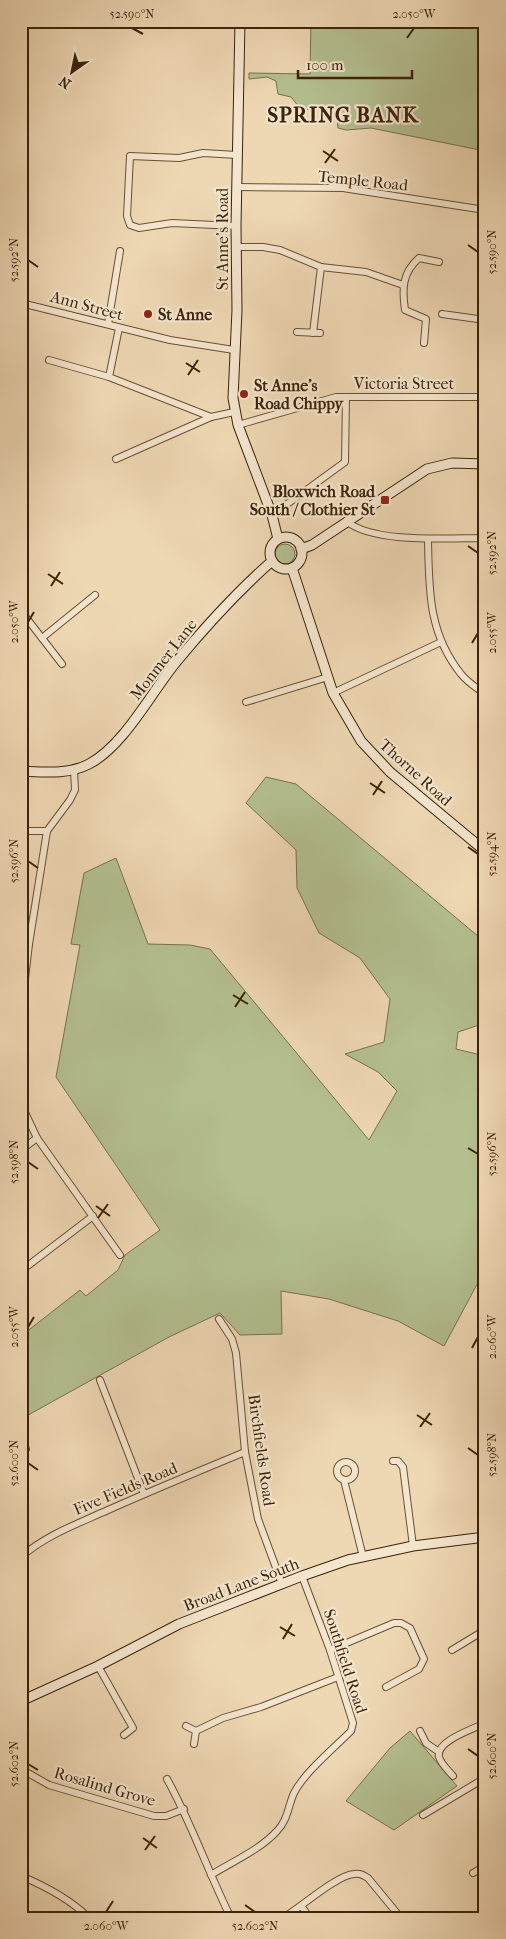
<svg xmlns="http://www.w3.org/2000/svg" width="506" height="1939" font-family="'IM FELL French Canon',serif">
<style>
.green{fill:#b4bf90;stroke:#78714c}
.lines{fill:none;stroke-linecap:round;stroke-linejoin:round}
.street-casing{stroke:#685032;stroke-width:8}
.secondary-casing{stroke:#3c2307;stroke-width:11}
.street{stroke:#f4e5ce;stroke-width:6}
.secondary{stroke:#f4e5ce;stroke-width:9}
.ticks{fill:none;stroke:#3c2307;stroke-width:2}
.poi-dot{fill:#8f2418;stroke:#f4e5ce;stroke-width:2}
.labels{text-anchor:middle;stroke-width:4.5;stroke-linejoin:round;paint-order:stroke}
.street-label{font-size:16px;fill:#3c2307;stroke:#f4e5ce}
.poi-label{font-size:16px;font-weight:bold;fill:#3c2307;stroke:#f4e5ce;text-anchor:start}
.district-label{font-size:21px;font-weight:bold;letter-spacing:1px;fill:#3c2307;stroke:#f4e5ce}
.neatline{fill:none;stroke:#3c2307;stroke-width:2}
.ticks-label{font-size:12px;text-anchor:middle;fill:#3c2307}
</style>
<rect width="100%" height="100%" fill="#eed7b3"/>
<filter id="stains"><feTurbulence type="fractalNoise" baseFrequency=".004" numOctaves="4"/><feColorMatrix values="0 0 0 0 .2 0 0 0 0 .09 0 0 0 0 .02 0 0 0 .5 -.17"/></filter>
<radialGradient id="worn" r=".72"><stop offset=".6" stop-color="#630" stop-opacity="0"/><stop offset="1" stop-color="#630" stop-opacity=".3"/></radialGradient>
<g class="green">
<path d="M311,21H485V151L371,128L346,130L338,128L336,109H308L304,113L291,97L278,94L276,81L267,77L249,79V73L310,74Z"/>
<circle cx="285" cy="554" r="10"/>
<path d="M266,777L296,784L485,942V1023L458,1032L456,1049L485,1056V1276L482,1275L444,1346L398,1321L329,1299L281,1291L282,1334L240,1335L220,1313L169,1337L21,1419V1336L80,1290L86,1296L118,1270L125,1255L160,1230L56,1077L80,945L71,944L84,873L116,858L148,944L190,945L210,949L369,1140L397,1091L378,1072L345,1054L384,1042L390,999L360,958L319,933L297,888L296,850L246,803Z"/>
<path d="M410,1731L457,1786L394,1830L346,1801L390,1748Z"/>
</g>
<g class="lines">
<defs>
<g id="street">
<path d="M237,187L343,188L485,210"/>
<path d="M236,226L172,223L139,228L130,225L127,216L130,156L179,158L203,153L237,155"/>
<path d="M237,247H263L280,250L321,267L366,272L403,285"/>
<path d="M21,303L170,340L234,350"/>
<path d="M442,314L485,320"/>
<path d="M108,324L120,251"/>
<path d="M297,332L320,333"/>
<path d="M313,333L321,267"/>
<path d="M424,343L426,319L405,310C402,289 402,273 419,258L439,262"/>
<path d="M49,360L109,377L211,417"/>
<path d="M109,377L119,328"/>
<path d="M238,425L336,397H485"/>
<path d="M116,459L211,417L234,412"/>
<path d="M272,515L345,462L346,397"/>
<path d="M346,521C374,544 449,538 485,538"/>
<path d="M428,539C429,589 428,633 461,674C467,682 477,688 485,694"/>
<path d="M21,611L62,664"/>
<path d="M42,638L95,595"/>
<path d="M333,693L441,642"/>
<path d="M246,702L328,677"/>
<path d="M21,831H47"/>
<path d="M21,943L29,944"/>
<path d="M21,1013L29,944L47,831L70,800L75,790L74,770"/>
<path d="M21,1104L37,1138L120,1255"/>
<path d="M21,1150L37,1138"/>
<path d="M21,1271L93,1216"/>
<path d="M219,1319L232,1339L236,1353L245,1452L258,1519L282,1584"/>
<path d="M100,1380L144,1494"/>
<path d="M21,1439L26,1449L21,1454"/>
<path d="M393,1461H398L403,1467L413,1546"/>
<circle cx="346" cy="1471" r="9"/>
<path d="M344,1480L363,1557"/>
<path d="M21,1557C46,1535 77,1524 108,1510C153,1490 199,1471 245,1452"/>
<path d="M330,1650L394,1623H401L410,1628L424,1659L419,1669L386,1687"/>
<path d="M452,1650L485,1630"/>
<path d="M98,1666L133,1728L124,1735"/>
<path d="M186,1726L196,1731L194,1744"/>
<path d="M196,1731L223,1718L261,1707L338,1677"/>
<path d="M420,1731L426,1743L439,1752"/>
<path d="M21,1769L49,1785L154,1816H166L184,1809"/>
<path d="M453,1776C449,1771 441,1764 439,1757C435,1741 474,1729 485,1723"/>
<path d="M167,1779C192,1824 208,1872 231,1918"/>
<path d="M423,1815L485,1778"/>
<path d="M473,1873L485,1866"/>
<path d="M211,1875C232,1862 261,1849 277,1831C288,1820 288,1806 294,1793C304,1773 334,1748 351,1731L353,1723L330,1650L302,1576"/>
<path d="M21,1876C45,1886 70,1899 89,1918"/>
<path d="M302,1907L310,1918"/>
<path d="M283,1918C300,1908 337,1875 354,1874C360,1873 363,1875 368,1878L401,1918"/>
</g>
<g id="secondary">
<path d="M240,21L236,226L237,310L233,398L238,425L272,515L278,539"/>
<circle cx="286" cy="553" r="16"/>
<path d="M301,549L312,545L427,469L452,463L485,464"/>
<path d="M292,568L333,693L361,741L390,772L485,851"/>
<path d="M21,771C44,772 68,775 89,764C124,746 152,691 177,661C206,626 238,591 272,561"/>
<path d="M21,1701L98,1666L179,1624L302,1576L348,1560L413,1546L485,1537"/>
</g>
</defs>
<use href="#street" class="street-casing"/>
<use href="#secondary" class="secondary-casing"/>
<use href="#street" class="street"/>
<use href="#secondary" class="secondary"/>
</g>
<path class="ticks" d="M132,28L143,34M407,38L414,28M323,151L338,161M325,163L335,149M468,245L478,252M28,260L38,267M186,363L200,372M188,375L198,360M468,546L478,553M48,574L63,584M51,586L60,572M28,622L34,612M472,643L478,633M370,783L385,793M373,795L382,781M468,847L478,854M28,861L38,868M233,995L248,1004M235,1007L245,992M468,1148L478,1154M28,1162L38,1169M96,1206L110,1216M98,1218L108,1204M28,1327L34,1317M472,1348L478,1337M417,1415L432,1425M420,1427L430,1413M468,1448L478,1455M28,1463L38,1470M280,1627L295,1636M283,1639L292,1624M468,1749L478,1756M28,1764L38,1770M143,1838L157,1848M145,1850L155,1836M245,1905L255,1912M106,1912L113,1901"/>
<g class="poi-dot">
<circle cx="148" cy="314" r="5"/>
<circle cx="244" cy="394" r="5"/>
<rect x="380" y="495" width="10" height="10" rx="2.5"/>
</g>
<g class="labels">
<g class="street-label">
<text transform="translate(363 180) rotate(6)" y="6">Temple Road</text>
<text transform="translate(222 239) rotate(-90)" y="6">St Anne's Road</text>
<text transform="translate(87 305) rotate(15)" y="6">Ann Street</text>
<text x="404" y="389">Victoria Street</text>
<text transform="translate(163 659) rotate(-52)" y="6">Monmer Lane</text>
<text transform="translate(416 772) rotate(42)" y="6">Thorne Road</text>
<text transform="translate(262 1450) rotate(82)" y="6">Birchfields Road</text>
<text transform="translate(125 1488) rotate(-23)" y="6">Five Fields Road</text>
<text transform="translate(241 1584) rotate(-21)" y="6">Broad Lane South</text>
<text transform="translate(346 1661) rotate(72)" y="6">Southfield Road</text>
<text transform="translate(105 1786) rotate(16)" y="6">Rosalind Grove</text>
</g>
<g class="poi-label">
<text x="158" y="320">St Anne</text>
<text x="254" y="391">St Anne's<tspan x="254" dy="18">Road Chippy</tspan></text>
<text x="375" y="497" text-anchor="end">Bloxwich Road<tspan x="375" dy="18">South / Clothier St</tspan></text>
</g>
<g class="district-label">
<text x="343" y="122">SPRING BANK</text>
</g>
</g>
<rect width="506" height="1939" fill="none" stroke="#eed7b3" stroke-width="55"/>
<g transform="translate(72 72) rotate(213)" stroke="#f4e5ce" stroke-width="4" paint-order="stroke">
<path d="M0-4L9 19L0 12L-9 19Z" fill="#3c2307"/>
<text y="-8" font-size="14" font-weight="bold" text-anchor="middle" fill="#3c2307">N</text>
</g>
<path d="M298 70v8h114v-8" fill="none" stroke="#3c2307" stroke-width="2.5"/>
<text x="306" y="70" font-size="15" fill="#3c2307" stroke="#f4e5ce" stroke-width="4" paint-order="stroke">100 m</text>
<rect x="28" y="28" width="450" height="1884" class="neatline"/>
<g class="ticks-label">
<text x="132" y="18">52.590°N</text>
<text x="414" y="18">2.050°W</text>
<text transform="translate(492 252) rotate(-90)" y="4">52.590°N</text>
<text transform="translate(14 260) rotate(-90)" y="4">52.592°N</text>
<text transform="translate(492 553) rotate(-90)" y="4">52.592°N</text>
<text transform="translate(14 622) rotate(-90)" y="4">2.050°W</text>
<text transform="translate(492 633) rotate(-90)" y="4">2.055°W</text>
<text transform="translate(492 854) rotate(-90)" y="4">52.594°N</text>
<text transform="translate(14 861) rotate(-90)" y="4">52.596°N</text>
<text transform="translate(492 1154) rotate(-90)" y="4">52.596°N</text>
<text transform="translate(14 1162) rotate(-90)" y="4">52.598°N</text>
<text transform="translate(14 1327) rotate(-90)" y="4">2.055°W</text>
<text transform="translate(492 1337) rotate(-90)" y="4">2.060°W</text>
<text transform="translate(492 1455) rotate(-90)" y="4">52.598°N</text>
<text transform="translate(14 1463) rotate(-90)" y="4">52.600°N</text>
<text transform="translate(492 1756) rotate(-90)" y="4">52.600°N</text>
<text transform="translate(14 1764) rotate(-90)" y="4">52.602°N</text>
<text x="106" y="1930">2.060°W</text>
<text x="255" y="1930">52.602°N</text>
</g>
<rect width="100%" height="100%" filter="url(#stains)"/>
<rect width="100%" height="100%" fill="url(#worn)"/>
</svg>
